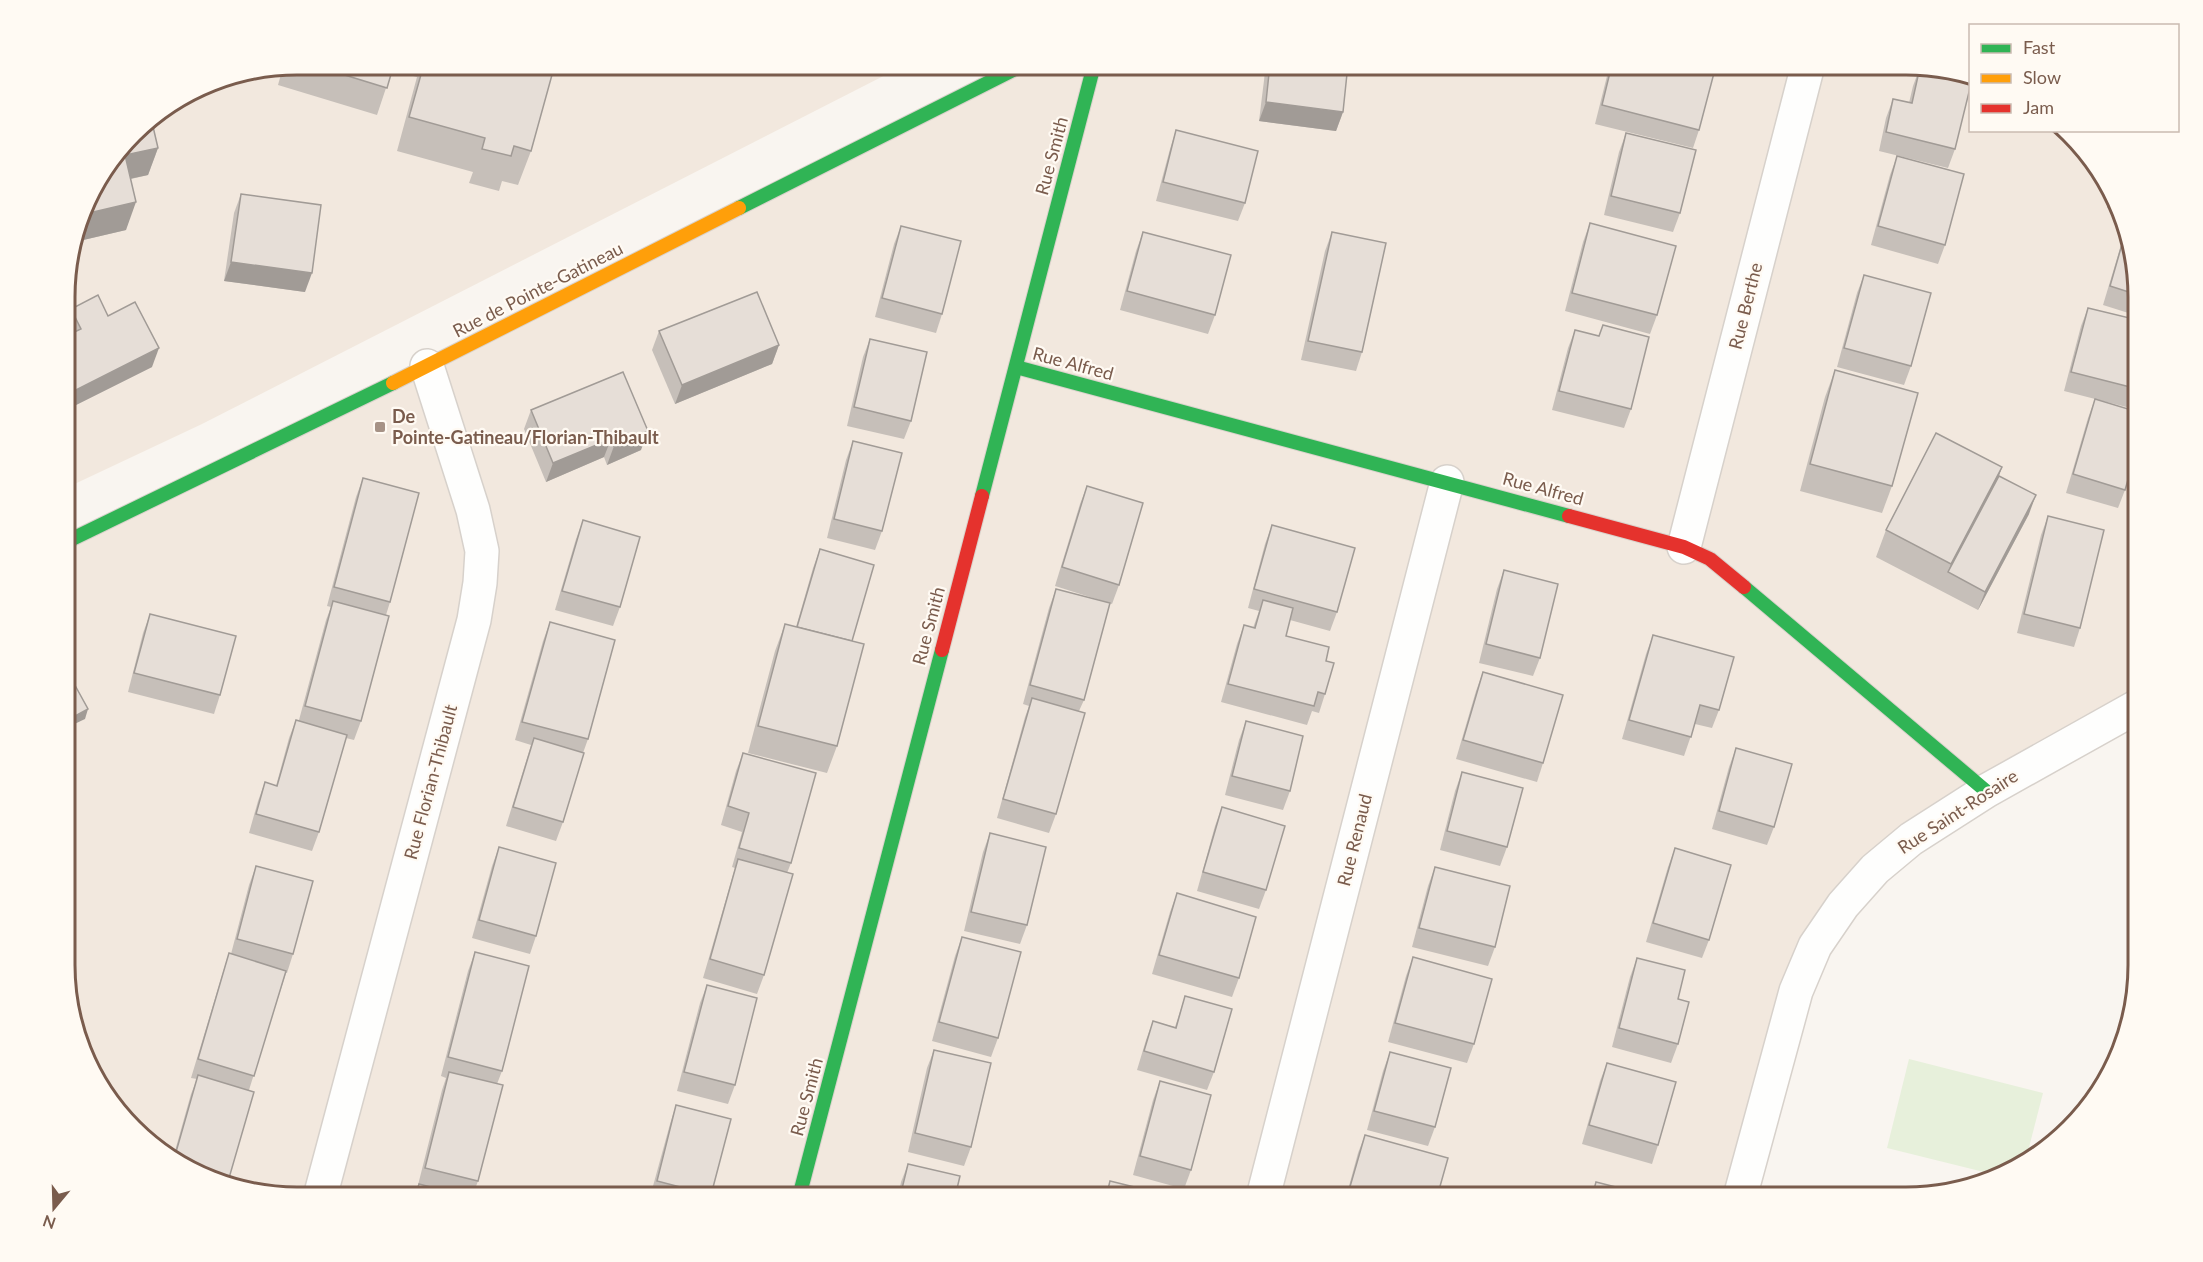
<svg xmlns="http://www.w3.org/2000/svg" width="2203" height="1262" font-family="Lato,sans-serif">
<style>
.residential{fill:#f2e8de}
.grass{fill:#e7f0db}
.lines{fill:none;stroke-linecap:round;stroke-linejoin:round}
.street-casing{stroke:#d7d1cb;stroke-width:36}
.fast-casing{stroke:#d9d2cb;stroke-width:16}
.slow-casing{stroke:#d9d2cb;stroke-width:16}
.jam-casing{stroke:#d9d2cb;stroke-width:16}
.street{stroke:#fefefd;stroke-width:33}
.fast{stroke:#30b455;stroke-width:14}
.slow{stroke:#ff9f0a;stroke-width:14}
.jam{stroke:#e5322d;stroke-width:14}
.wall{fill:#c6bfb9}
.shaded-wall{fill:#a19b96}
.building{fill:#e6ded7;stroke:#a19b96;stroke-width:1.5}
.poi-dot{fill:#a69286;stroke:#fffaf3;stroke-width:2}
.labels{text-anchor:middle;stroke-width:4.5;stroke-linejoin:round;paint-order:stroke}
.street-label{font-size:18px;fill:#7a5c4d;stroke:#fffaf3}
.poi-label{font-size:18px;font-weight:bold;fill:#7a5c4d;stroke:#fffaf3;text-anchor:start}
.rim{fill:none;stroke:#7a5c4d;stroke-width:3}
</style>
<rect width="100%" height="100%" fill="#f9f5f0"/>
<g class="residential">
<path d="M297,65H905L202,424L66,488V267L89,194L144,123L209,82Z"/>
<path d="M1023,65H1906L1970,74V130L2059,131L2099,168L2126,223L2138,282V706L1986,791L1843,905L1740,1197H297L237,1190L181,1166L104,1094L66,995V542Z"/>
</g>
<path class="grass" d="M1909,1059L2043,1093L2025,1163L2000,1176L1887,1148Z"/>
<g class="lines">
<defs>
<g id="street">
<path d="M1684,547L1808,65"/>
<path d="M320,1197L474,620L480,583L482,551L473,510L427,366"/>
<path d="M1263,1197L1447,482"/>
<path d="M1740,1197L1796,991L1815,946L1843,905L1875,869L1911,839L1986,791L2138,706"/>
</g>
<g id="fast">
<path d="M739,208L1023,65"/>
<path d="M1016,367L1569,516"/>
<path d="M982,496L1094,65"/>
<path d="M66,542L393,383"/>
<path d="M1744,587L1986,791"/>
<path d="M799,1197L942,650"/>
</g>
<path id="slow" d="M393,383L739,208"/>
<g id="jam">
<path d="M1569,516L1684,547L1710,559L1744,587"/>
<path d="M942,650L982,496"/>
</g>
</defs>
<use href="#street" class="street-casing"/>
<use href="#fast" class="fast-casing"/>
<use href="#slow" class="slow-casing"/>
<use href="#jam" class="jam-casing"/>
<use href="#street" class="street"/>
<use href="#fast" class="fast"/>
<use href="#slow" class="slow"/>
<use href="#jam" class="jam"/>
</g>
<g class="wall">
<path d="M297,64H394L377,115L278,85L283,67Z"/>
<path d="M400,64H555L531,151L518,185L502,181L499,191L469,183L473,172L397,151L417,77L398,72Z"/>
<path d="M1266,64H1348L1343,112L1336,131L1259,121Z"/>
<path d="M1610,64H1679L1699,130L1693,148L1595,124Z"/>
<path d="M1920,67L1955,149L1948,168L1879,151L1886,118L1893,99L1909,103L1913,86Z"/>
<path d="M166,118L152,121L158,148L148,175L131,179L126,230L79,241L77,232L89,194L144,123Z"/>
<path d="M1176,130L1245,203L1238,221L1156,201L1170,149Z"/>
<path d="M1626,133L1680,213L1673,232L1604,215L1619,152Z"/>
<path d="M1897,156L1945,245L1938,264L1871,245L1890,175Z"/>
<path d="M2111,191L2120,211L2107,208Z"/>
<path d="M241,194L305,292L224,281L234,213Z"/>
<path d="M1590,223L1657,315L1650,334L1565,311L1583,242Z"/>
<path d="M2127,225L2138,282V316L2103,305Z"/>
<path d="M901,226L942,314L936,333L875,317L894,244Z"/>
<path d="M1143,232L1215,315L1208,334L1120,310L1136,251Z"/>
<path d="M1332,232L1362,352L1356,371L1301,360L1325,251Z"/>
<path d="M1864,275L1911,366L1904,385L1837,367L1857,293Z"/>
<path d="M2088,308L2138,320V410L2064,391L2081,326Z"/>
<path d="M71,309L108,316L152,367L66,410V336H68L66,333V321Z"/>
<path d="M1603,325L1631,409L1624,428L1552,410L1568,348L1575,330L1599,336Z"/>
<path d="M659,331L779,345L772,364L675,404L652,350Z"/>
<path d="M870,339L911,421L904,439L847,426L863,357Z"/>
<path d="M1835,370L1892,486L1882,513L1800,491L1825,397Z"/>
<path d="M623,372L641,450L607,465L604,457L546,482L524,429L531,410Z"/>
<path d="M2095,399L2125,490L2118,508L2066,493L2088,418Z"/>
<path d="M853,441L882,531L875,550L827,538L846,460Z"/>
<path d="M2002,467L1999,476L2029,514L1978,610L1876,557L1886,530Z"/>
<path d="M363,478L390,602L386,615L361,721L354,740L346,738L319,832L312,851L249,833L258,801L265,782L276,786L289,738L296,720H299L326,620L331,607L327,606L356,497Z"/>
<path d="M1087,486L1119,585L1112,604L1055,586L1080,504Z"/>
<path d="M2048,516L2080,628L2074,647L2017,633L2041,535Z"/>
<path d="M583,520L620,607L613,626L555,610L576,539Z"/>
<path d="M1272,525L1337,612L1330,631L1290,620L1286,636L1326,661L1325,694L1319,713L1312,711L1307,725L1221,702L1237,644L1244,625L1253,628L1259,611L1248,608L1265,544Z"/>
<path d="M820,549L852,641L837,746L827,773L748,753L775,651L785,624L796,627L813,568Z"/>
<path d="M1504,570L1540,658L1533,676L1479,663L1497,589Z"/>
<path d="M1056,589L1084,700L1079,711L1056,814L1049,833L997,818L1025,717L1029,706L1023,704L1049,608Z"/>
<path d="M150,614L220,695L214,714L128,692L143,633Z"/>
<path d="M550,622L588,739L583,753L563,822L556,841L506,826L531,745L515,740L543,641Z"/>
<path d="M1653,635L1719,710L1712,728L1695,724L1684,756L1622,739L1646,654Z"/>
<path d="M1483,672L1543,763L1537,782L1456,759L1476,691Z"/>
<path d="M1246,721L1290,791L1283,810L1225,795L1239,740Z"/>
<path d="M1736,748L1774,827L1767,845L1712,829L1729,767Z"/>
<path d="M743,753L791,863L787,873L764,975L757,994L703,978L735,868L732,867L742,832L721,825L736,771Z"/>
<path d="M1462,772L1507,847L1500,866L1440,850L1455,791Z"/>
<path d="M1222,807L1266,890L1259,909L1197,891L1215,826Z"/>
<path d="M990,833L1027,925L1020,944L964,931L983,852Z"/>
<path d="M499,847L536,936L530,954L472,938L492,866Z"/>
<path d="M1675,848L1709,940L1702,958L1646,942L1668,867Z"/>
<path d="M256,866L293,954L287,973H286L249,1090L181,1166L173,1158L191,1094L197,1079L191,1078L223,972L229,953L231,954L249,885Z"/>
<path d="M1435,867L1495,947L1488,966L1412,947L1428,886Z"/>
<path d="M1177,893L1239,978L1232,997L1152,974L1170,912Z"/>
<path d="M962,937L998,1038L991,1057L932,1041L955,956Z"/>
<path d="M475,952L502,1071L497,1084L478,1181L472,1197H414L418,1185L442,1090L446,1078L441,1076L468,971Z"/>
<path d="M1413,957L1474,1044L1467,1063L1388,1042L1406,976Z"/>
<path d="M1637,958L1678,999V1044L1671,1063L1612,1047L1630,977Z"/>
<path d="M707,985L735,1085L728,1104L677,1091L700,1003Z"/>
<path d="M1185,996L1214,1072L1207,1090L1137,1070L1146,1040L1153,1021L1175,1027Z"/>
<path d="M934,1050L971,1147L964,1166L908,1152L927,1068Z"/>
<path d="M1390,1052L1435,1127L1428,1146L1367,1130L1383,1071Z"/>
<path d="M1607,1063L1658,1145L1652,1164L1582,1144L1600,1081Z"/>
<path d="M1160,1081L1191,1170L1184,1189L1133,1175L1153,1100Z"/>
<path d="M676,1105L731,1119L710,1197H650L670,1124Z"/>
<path d="M1365,1135L1437,1197H1346L1358,1153Z"/>
<path d="M908,1164L955,1197H898L901,1182Z"/>
</g>
<g class="shaded-wall">
<path d="M1266,102L1343,112L1336,131L1259,121Z"/>
<path d="M170,106L166,118L143,123H144Z"/>
<path d="M158,148L148,175L115,182L125,155Z"/>
<path d="M136,202L126,230L79,241L89,213Z"/>
<path d="M231,262L312,273L305,292L224,281Z"/>
<path d="M779,345L772,364L675,404L682,385Z"/>
<path d="M159,348L152,367L66,410V406L72,392Z"/>
<path d="M648,431L641,450L607,465L614,446Z"/>
<path d="M611,439L604,457L546,482L553,463Z"/>
<path d="M2002,467L1992,495L1948,572L1951,564Z"/>
<path d="M2036,495L2029,514L1978,610L1985,592Z"/>
<path d="M88,709L85,719L66,728V721Z"/>
</g>
<g class="building">
<path d="M309,64H394L387,88Z"/>
<path d="M424,64H555L531,151L514,146L511,156L482,149L485,138L409,117Z"/>
<path d="M1270,64H1348L1343,112L1266,102Z"/>
<path d="M1612,64H1679L1714,73L1699,130L1602,105Z"/>
<path d="M1920,67L1971,80V84L1955,149L1886,132L1893,99L1912,103Z"/>
<path d="M151,118L158,148L125,155L136,202L89,213L86,202L89,194L144,123Z"/>
<path d="M1176,130L1258,151L1245,203L1163,182Z"/>
<path d="M1626,133L1696,150L1680,213L1611,196Z"/>
<path d="M1897,156L1964,174L1945,245L1878,226Z"/>
<path d="M241,194L321,205L312,273L231,262Z"/>
<path d="M1590,223L1676,246L1657,315L1572,293Z"/>
<path d="M901,226L961,241L942,314L882,298Z"/>
<path d="M2127,227L2138,282V295L2110,286Z"/>
<path d="M1143,232L1231,255L1215,315L1127,291Z"/>
<path d="M1332,232L1386,243L1362,352L1308,341Z"/>
<path d="M1864,275L1931,293L1911,366L1844,348Z"/>
<path d="M757,292L779,345L682,385L659,331Z"/>
<path d="M98,295L108,316L135,302L159,348L72,392L66,382V336L81,329L71,309Z"/>
<path d="M2088,308L2138,320V389L2071,372Z"/>
<path d="M1603,325L1649,337L1631,409L1559,391L1575,330L1599,336Z"/>
<path d="M870,339L927,352L911,421L854,407Z"/>
<path d="M1835,370L1918,393L1892,486L1810,464Z"/>
<path d="M623,372L648,431L614,446L611,439L553,463L531,410Z"/>
<path d="M2095,399L2138,412V446L2125,490L2073,474Z"/>
<path d="M1936,433L2002,467L1951,564L1886,530Z"/>
<path d="M853,441L902,453L882,531L834,519Z"/>
<path d="M1999,476L2036,495L1985,592L1948,572Z"/>
<path d="M363,478L419,493L390,602L334,587Z"/>
<path d="M1087,486L1143,503L1119,585L1062,567Z"/>
<path d="M2048,516L2104,530L2080,628L2024,614Z"/>
<path d="M583,520L640,537L620,607L562,591Z"/>
<path d="M1272,525L1355,548L1337,612L1254,589Z"/>
<path d="M820,549L874,565L852,641L797,627Z"/>
<path d="M1504,570L1558,584L1540,658L1486,644Z"/>
<path d="M1056,589L1110,603L1084,700L1030,685Z"/>
<path d="M1263,600L1293,608L1286,636L1329,647L1326,661L1334,663L1325,694L1318,692L1314,706L1228,684L1244,625L1255,628Z"/>
<path d="M333,601L389,616L361,721L305,706Z"/>
<path d="M150,614L236,636L220,695L134,673Z"/>
<path d="M550,622L615,640L588,739L522,722Z"/>
<path d="M785,624L864,644L837,746L758,726Z"/>
<path d="M1653,635L1734,657L1719,710L1700,705L1691,737L1629,720Z"/>
<path d="M66,669L88,709L66,721Z"/>
<path d="M1483,672L1563,695L1543,763L1463,740Z"/>
<path d="M1032,698L1085,713L1056,814L1003,799Z"/>
<path d="M296,720L347,735L319,832L256,814L265,782L277,786Z"/>
<path d="M1246,721L1303,736L1290,791L1232,776Z"/>
<path d="M534,738L584,753L563,822L513,807Z"/>
<path d="M1736,748L1792,764L1774,827L1719,811Z"/>
<path d="M743,753L816,773L791,863L739,848L749,813L728,806Z"/>
<path d="M1462,772L1523,788L1507,847L1447,831Z"/>
<path d="M1222,807L1285,826L1266,890L1203,872Z"/>
<path d="M990,833L1046,847L1027,925L971,912Z"/>
<path d="M499,847L556,863L536,936L479,920Z"/>
<path d="M1675,848L1731,865L1709,940L1653,923Z"/>
<path d="M738,859L793,874L764,975L710,959Z"/>
<path d="M256,866L313,881L293,954L237,939Z"/>
<path d="M1435,867L1510,886L1495,947L1419,928Z"/>
<path d="M1177,893L1256,917L1239,978L1159,955Z"/>
<path d="M962,937L1021,952L998,1038L939,1022Z"/>
<path d="M475,952L529,966L502,1071L448,1057Z"/>
<path d="M229,953L286,971L254,1076L198,1059Z"/>
<path d="M1413,957L1492,979L1474,1044L1395,1023Z"/>
<path d="M1637,958L1685,970L1678,999L1689,1002L1678,1044L1619,1028Z"/>
<path d="M707,985L757,998L735,1085L684,1072Z"/>
<path d="M1185,996L1232,1009L1214,1072L1144,1051L1153,1021L1176,1028Z"/>
<path d="M934,1050L991,1063L971,1147L915,1133Z"/>
<path d="M1390,1052L1451,1068L1435,1127L1374,1111Z"/>
<path d="M1607,1063L1676,1082L1658,1145L1589,1125Z"/>
<path d="M449,1072L503,1085L478,1181L425,1168Z"/>
<path d="M198,1075L254,1092L227,1185L181,1166L174,1159Z"/>
<path d="M1160,1081L1211,1095L1191,1170L1140,1156Z"/>
<path d="M676,1105L731,1119L711,1195L657,1181Z"/>
<path d="M1365,1135L1448,1158L1437,1197H1347Z"/>
<path d="M908,1164L960,1176L955,1197H900Z"/>
<path d="M1110,1181L1175,1197H1106Z"/>
<path d="M1596,1182L1651,1196L1650,1197H1592Z"/>
<path d="M419,1184L469,1197H415Z"/>
</g>
<rect class="poi-dot" x="374" y="421" width="12" height="12" rx="3"/>
<g class="labels">
<g class="street-label">
<text transform="translate(1052 156) rotate(-75)" y="6">Rue Smith</text>
<text transform="translate(538 290) rotate(-27)" y="6">Rue de Pointe-Gatineau</text>
<text transform="translate(1746 306) rotate(-76)" y="6">Rue Berthe</text>
<text transform="translate(1073 364) rotate(15)" y="6">Rue Alfred</text>
<text transform="translate(1543 489) rotate(15)" y="6">Rue Alfred</text>
<text transform="translate(929 626) rotate(-75)" y="6">Rue Smith</text>
<text transform="translate(431 782) rotate(-75)" y="6">Rue Florian-Thibault</text>
<text transform="translate(1958 812) rotate(-33)" y="6">Rue Saint-Rosaire</text>
<text transform="translate(1355 840) rotate(-76)" y="6">Rue Renaud</text>
<text transform="translate(807 1097) rotate(-75)" y="6">Rue Smith</text>
</g>
<g class="poi-label">
<text x="392" y="423">De<tspan x="392" dy="21">Pointe-Gatineau/Florian-Thibault</tspan></text>
</g>
</g>
<path d="M0 0H2203V1262H0ZM297 75H1906A222 222 0 0 1 2128 297V965A222 222 0 0 1 1906 1187H297A222 222 0 0 1 75 965V297A222 222 0 0 1 297 75Z" fill="#fffaf3" fill-rule="evenodd"/>
<path class="rim" d="M297 75H1906A222 222 0 0 1 2128 297V965A222 222 0 0 1 1906 1187H297A222 222 0 0 1 75 965V297A222 222 0 0 1 297 75Z"/>
<rect x="1969" y="24" width="210" height="108" fill="#fffaf3" stroke="#cabbb1" stroke-width="1.5"/>
<rect x="1981" y="44" width="30" height="9" fill="#30b455" stroke="#cabbb1" stroke-width="1.5"/>
<text x="2023" y="54" font-size="18" fill="#7a5c4d">Fast</text>
<rect x="1981" y="74" width="30" height="9" fill="#ff9f0a" stroke="#cabbb1" stroke-width="1.5"/>
<text x="2023" y="84" font-size="18" fill="#7a5c4d">Slow</text>
<rect x="1981" y="104" width="30" height="9" fill="#e5322d" stroke="#cabbb1" stroke-width="1.5"/>
<text x="2023" y="114" font-size="18" fill="#7a5c4d">Jam</text>
<g transform="translate(54 1208) rotate(199)" stroke="#fffaf3" stroke-width="4.5" paint-order="stroke">
<path d="M0-4.5L10 22L0 15L-10 22Z" fill="#7a5c4d"/>
<text y="-9" font-size="16" font-weight="bold" text-anchor="middle" fill="#7a5c4d">N</text>
</g>
</svg>
